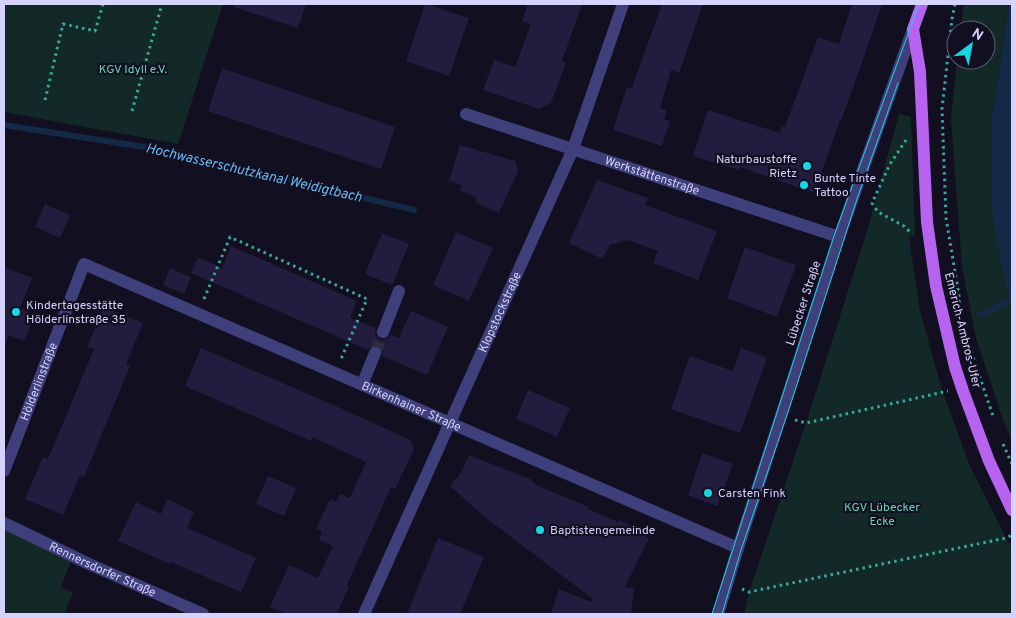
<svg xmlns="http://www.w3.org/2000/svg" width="1016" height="618" font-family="Overpass,sans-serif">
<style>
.green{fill:#132928}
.water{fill:#142945}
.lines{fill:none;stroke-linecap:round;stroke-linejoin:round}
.stream{stroke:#142945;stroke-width:6}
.building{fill:#221d3f}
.minor-tunnel{stroke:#2e2c41;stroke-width:12;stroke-dasharray:12 6;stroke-linecap:butt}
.path{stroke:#39a89d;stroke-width:3;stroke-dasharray:2.5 4;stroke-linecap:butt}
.minor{stroke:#3e3f7b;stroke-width:12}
.major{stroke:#b664f0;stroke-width:12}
.tram{stroke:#16d7e3;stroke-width:1}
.poi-dot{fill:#16d7e3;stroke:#110f20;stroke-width:2}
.labels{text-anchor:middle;stroke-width:4.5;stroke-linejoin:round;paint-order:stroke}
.park-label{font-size:12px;fill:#65d4b4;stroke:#110f20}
.poi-label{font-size:12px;fill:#d5d2fb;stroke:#110f20;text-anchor:start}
.street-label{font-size:12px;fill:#d5d2fb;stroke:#110f20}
.water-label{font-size:14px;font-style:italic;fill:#6ab8f1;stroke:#110f20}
</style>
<rect width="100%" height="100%" fill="#110f20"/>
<g class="green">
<path d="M4,4H223L178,144L4,112Z"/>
<path d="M964,4H1009L991,124L1012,306V441L1004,423L976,338L962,267L951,120L957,60H986V30H960Z"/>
<path d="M899,114L911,117L915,236L909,237L920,311L943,393L970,466L1006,538L1012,548V614H744L749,592L806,423L868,228Z"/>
<path d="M4,529L71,561L61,587L73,593L64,614H4Z"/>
</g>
<path class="water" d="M1009,4H1012L1011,186L1012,309L995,235L991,193V124Z"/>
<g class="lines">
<g class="stream">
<path d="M4,125L176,152L414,210"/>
<path d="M980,315L1012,300"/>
</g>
</g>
<g class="building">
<path d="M235,4H306L298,28L234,7Z"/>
<path d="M425,4L469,18L449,76L406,61Z"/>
<path d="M528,4H582L562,61L566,63L551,103L539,109L483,90L494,60L515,67L531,24L522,21Z"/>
<path d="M662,4H703L679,73L671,70L660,108L667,110L664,119L670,121L662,146L613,130L627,87L632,88Z"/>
<path d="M852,4H882L865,54L841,121L840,120L814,193L740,167L739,170L693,156L708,110L780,133L782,126L785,127L818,37L839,44Z"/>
<path d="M222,68L395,127L381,169L208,111Z"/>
<path d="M460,145L515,161L518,171L499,213L475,202L477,198L459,190L462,185L449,181Z"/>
<path d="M597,180L648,198L645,205L717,231L698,280L653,263L658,251L628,240L610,245L602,259L569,243Z"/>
<path d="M45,204L70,215L60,238L35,227Z"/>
<path d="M456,232L493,248L469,301L433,285Z"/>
<path d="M382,233L409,244L392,285L365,274Z"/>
<path d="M231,246L357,301L350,318L376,328L375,334L377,337L381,340L388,339L391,335L399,338L411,311L448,327L427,375L382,356L383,351L378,346L373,345L370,347L368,350L191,273L198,257L222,268Z"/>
<path d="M745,247L796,265L777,317L727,298Z"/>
<path d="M4,267L32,278L20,308L35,315L24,341L9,335L4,347Z"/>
<path d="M170,268L191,277L184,294L163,285Z"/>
<path d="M104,307L143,323L126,364L130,366L84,477L80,475L63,515L25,499L43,457L48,459L94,349L87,347Z"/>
<path d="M201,348L354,414L410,440L414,449L395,489L391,487L347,585L349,586L337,614H286L270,607L289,565L318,578L333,546L319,540L322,532L316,529L330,499L336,502L340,494L350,498L366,462L312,437L311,441L185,386Z"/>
<path d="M741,348L767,358L740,433L671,409L690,356L733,371Z"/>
<path d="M528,390L570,408L557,437L516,419Z"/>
<path d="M702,453L733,464L717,506L688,495Z"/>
<path d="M469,455L530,479L538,486L589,507L588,509L618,522L619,520L636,528L635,531L649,538L625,587L634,588L631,614H551L559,589L591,602L593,599L486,518L450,486L460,474Z"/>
<path d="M268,476L296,488L284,516L256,504Z"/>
<path d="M167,499L194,512L187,528L256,558L241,592L171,562L170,564L118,541L136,502L161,514Z"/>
<path d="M438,538L484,557L460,614H407Z"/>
</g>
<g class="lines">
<path class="minor-tunnel" d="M375,353L383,332"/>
<g class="path">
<path d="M955,4L952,19L942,109L946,218L962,314"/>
<path d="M45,100L63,24L95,31L103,4"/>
<path d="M132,111L162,4"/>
<path d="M906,140L890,164L872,203L878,212L904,226L910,232"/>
<path d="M204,299L230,237L367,299L341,359"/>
<path d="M969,345L994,419"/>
<path d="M795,420L806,423L948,391"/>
<path d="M1003,444L1012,464"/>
<path d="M742,589L749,592L1006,538L1012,535"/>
</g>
<g class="minor">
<path id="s1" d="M466,114L839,237"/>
<path d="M383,332L399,291"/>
<path d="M362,385L375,353"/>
<path id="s2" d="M4,471L84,264L738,548"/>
<path id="s3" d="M4,523L89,564L203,614"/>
<path id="s4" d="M364,614L573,149L623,4"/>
<path d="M718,614L738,548L839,237L913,29"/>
</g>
<path class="major" d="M922,4L913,29L920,72L927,222L936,286L955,367L963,391L989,461L1012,510"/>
<g class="tram">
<path d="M712,614L834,236L919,4"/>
<path d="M722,614L741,550L789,409L857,199L898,83"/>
</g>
</g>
<g class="poi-dot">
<circle cx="807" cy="166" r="5"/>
<circle cx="804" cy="185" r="5"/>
<circle cx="16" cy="312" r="5"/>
<circle cx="708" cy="493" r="5"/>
<circle cx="540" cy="530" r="5"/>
</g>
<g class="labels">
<g class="park-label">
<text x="133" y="73">KGV Idyll e.V.</text>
<text x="882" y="511">KGV Lübecker<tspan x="882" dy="14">Ecke</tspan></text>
</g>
<g class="poi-label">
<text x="797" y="163" text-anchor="end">Naturbaustoffe<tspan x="797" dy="14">Rietz</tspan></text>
<text x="814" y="182">Bunte Tinte<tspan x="814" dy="14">Tattoo</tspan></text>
<text x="26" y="309">Kindertagesstätte<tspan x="26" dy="14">Hölderlinstraße 35</tspan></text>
<text x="718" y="497">Carsten Fink</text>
<text x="550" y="534">Baptistengemeinde</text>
</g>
<g class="street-label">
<text dy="4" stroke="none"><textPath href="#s1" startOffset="196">Werkstättenstraße</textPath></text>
<text transform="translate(803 303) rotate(-72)" y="4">Lübecker Straße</text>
<text dy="4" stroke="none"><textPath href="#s4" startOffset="331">Klopstockstraße</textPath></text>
<text transform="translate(963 330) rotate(76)" y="4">Emerich-Ambros-Ufer</text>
<text dy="4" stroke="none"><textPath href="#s2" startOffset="96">Hölderlinstraße</textPath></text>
<text dy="4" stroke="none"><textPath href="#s2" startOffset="579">Birkenhainer Straße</textPath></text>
<text dy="4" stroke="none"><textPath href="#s3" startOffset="109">Rennersdorfer Straße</textPath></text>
</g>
<g class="water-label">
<text transform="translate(254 172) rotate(13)" y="5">Hochwasserschutzkanal Weidigtbach</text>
</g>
</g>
<rect width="1016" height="618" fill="none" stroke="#d5d2fb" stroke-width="10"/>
<g transform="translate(971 45) rotate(32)"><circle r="24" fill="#110f20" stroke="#5f5d78"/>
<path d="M0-4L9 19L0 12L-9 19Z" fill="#16d7e3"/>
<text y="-8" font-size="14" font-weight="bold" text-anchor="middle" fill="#d5d2fb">N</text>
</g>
</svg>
